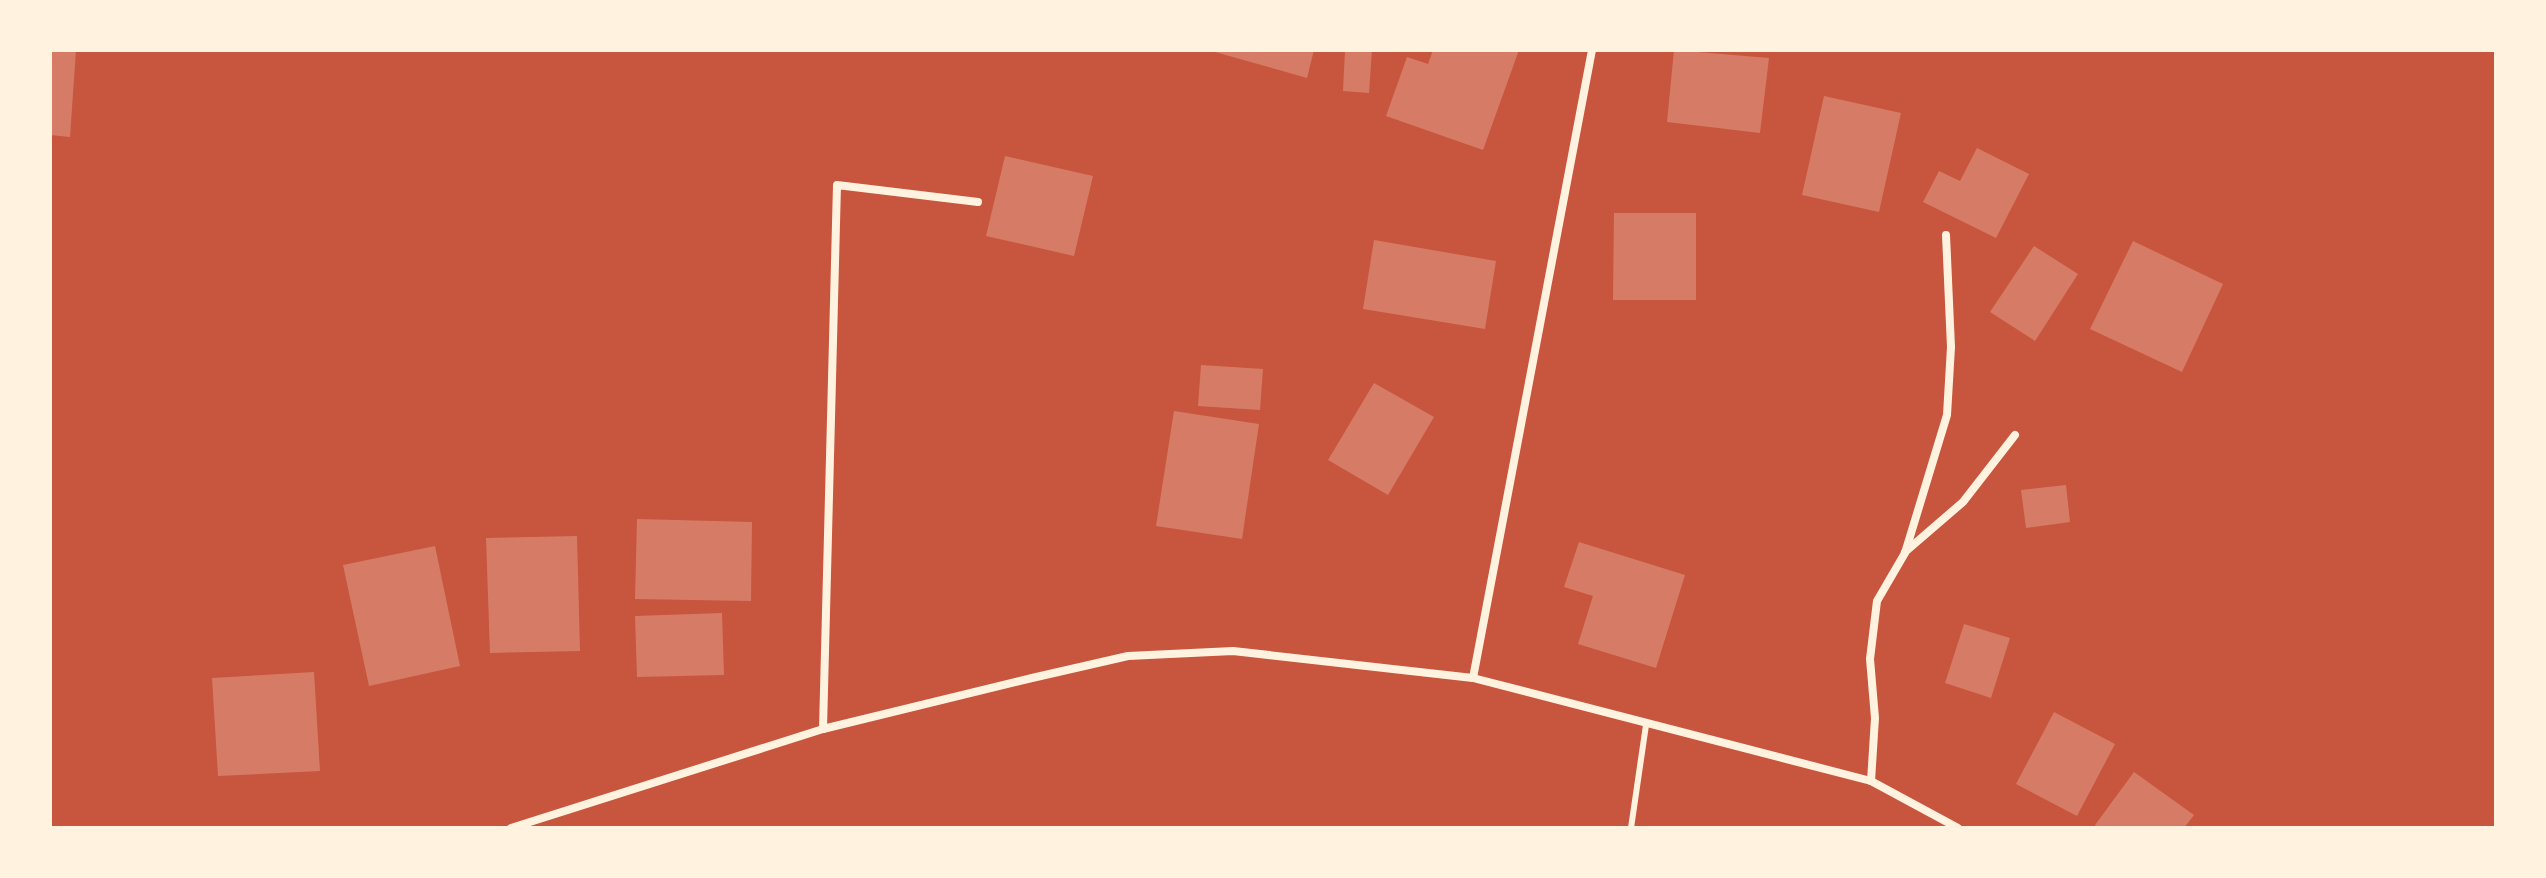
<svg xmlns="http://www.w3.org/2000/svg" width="2546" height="878" font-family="'Source Sans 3',sans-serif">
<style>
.building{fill:#d67c66}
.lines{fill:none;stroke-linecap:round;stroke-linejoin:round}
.service{stroke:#fff3e0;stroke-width:6}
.minor{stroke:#fff3e0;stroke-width:8}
</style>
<rect width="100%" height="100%" fill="#c8553d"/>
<g class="building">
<path d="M50,50H76L70,137L50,135Z"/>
<path d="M1208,50H1314L1307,78Z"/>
<path d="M1345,50H1372L1369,93L1343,91Z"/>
<path d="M1433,50H1519L1483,150L1386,116L1407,57L1428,64Z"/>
<path d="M1674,50L1769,58L1760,133L1667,122Z"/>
<path d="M1824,96L1901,113L1879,212L1802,195Z"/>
<path d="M1977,148L2029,174L1996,238L1923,202L1939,171L1960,181Z"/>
<path d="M1005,156L1093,176L1074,256L986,236Z"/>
<path d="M1614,213H1696V300H1613Z"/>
<path d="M1374,240L1496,261L1485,329L1363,309Z"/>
<path d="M2133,241L2223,284L2182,372L2090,329Z"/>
<path d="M2034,246L2078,274L2035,341L1990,312Z"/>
<path d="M1201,365L1263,369L1260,410L1198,406Z"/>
<path d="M1374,383L1434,417L1388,495L1328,460Z"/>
<path d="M1174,411L1259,424L1242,539L1156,526Z"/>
<path d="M2066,485L2070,522L2026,528L2021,490Z"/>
<path d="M637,519L752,522L751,601L635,599Z"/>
<path d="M577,536L580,651L490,653L486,538Z"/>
<path d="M1579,542L1685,575L1656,668L1578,644L1593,596L1564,587Z"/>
<path d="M435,546L460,666L369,686L343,565Z"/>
<path d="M722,613L724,675L637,677L635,616Z"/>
<path d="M1964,624L2010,638L1991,698L1945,683Z"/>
<path d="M314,672L320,771L218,776L212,678Z"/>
<path d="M2054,712L2115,744L2077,816L2016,784Z"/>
<path d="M2134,772L2194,815L2184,828H2099L2095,825Z"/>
</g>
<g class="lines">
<path class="service" d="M1631,828L1646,725"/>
<g class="minor">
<path d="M1905,552L1963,502L2015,435"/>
<path d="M1473,678L1592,50"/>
<path d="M823,729L837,185L978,202"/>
<path d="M1871,781L1875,718L1870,659L1877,601L1905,553L1947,415L1951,347L1946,235"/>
<path d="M511,828L823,729L1032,678L1128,656L1233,651L1473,678L1871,781L1958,828"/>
</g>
</g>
<rect width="2546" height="878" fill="none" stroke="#fff3e0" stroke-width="104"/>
</svg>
